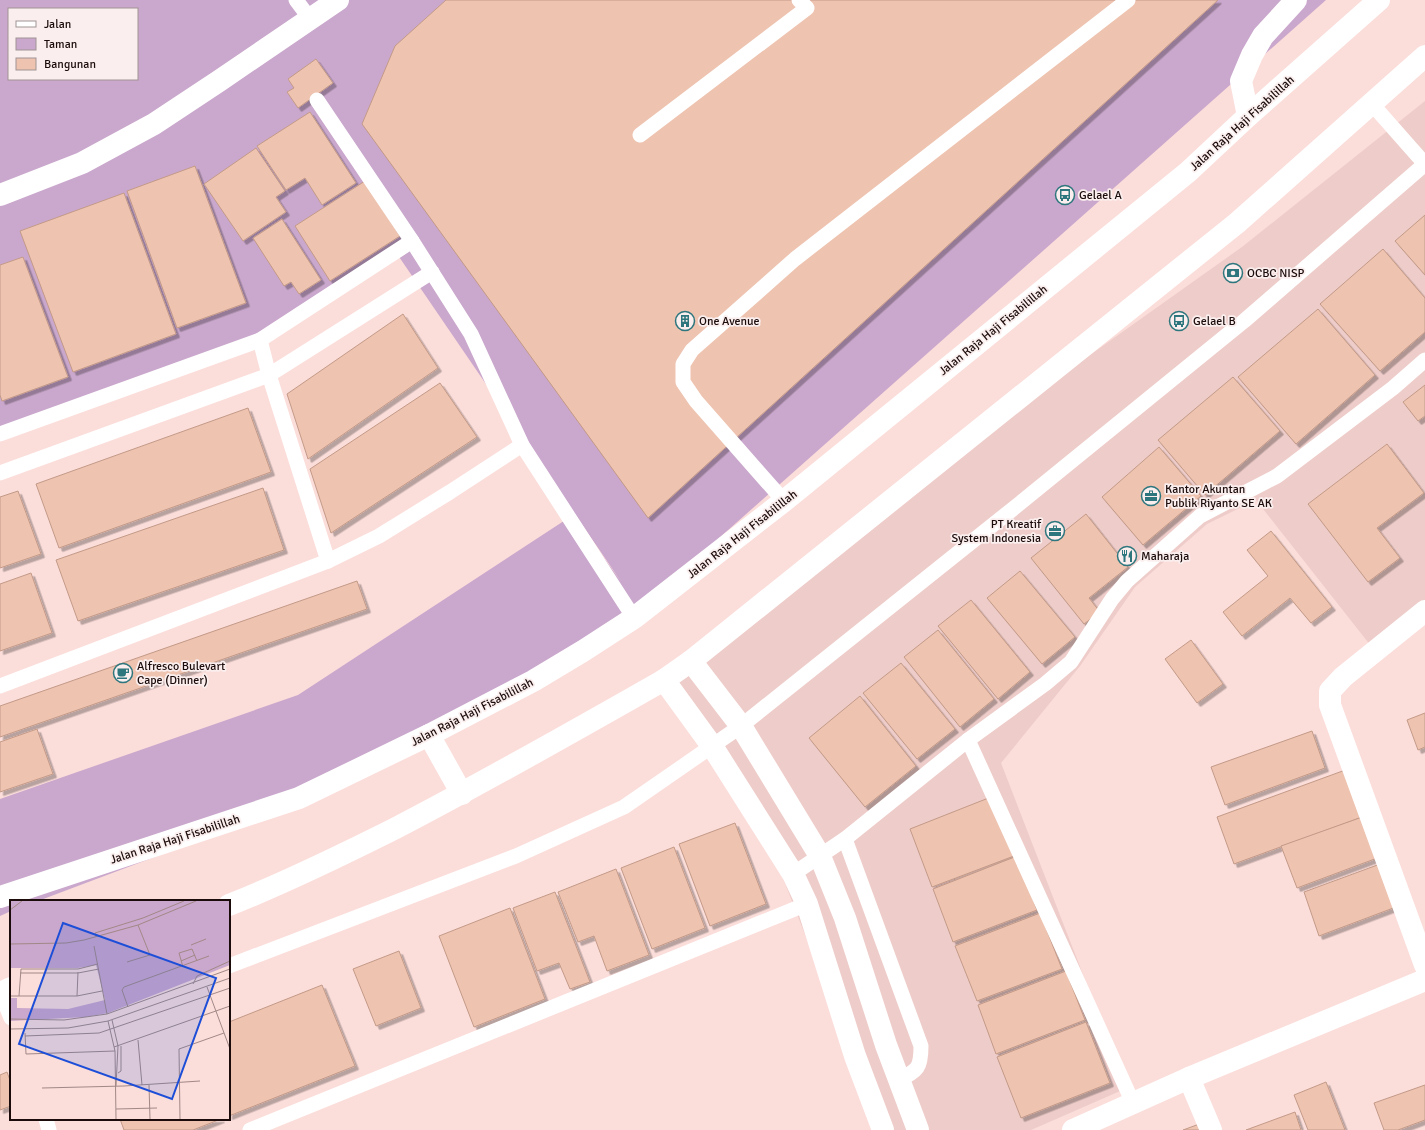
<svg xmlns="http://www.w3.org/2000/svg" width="1425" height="1130" font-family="Signika,sans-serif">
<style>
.built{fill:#eeccc9}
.green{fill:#caa7cc;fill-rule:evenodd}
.building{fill:#eec3b0;stroke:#c39a88;filter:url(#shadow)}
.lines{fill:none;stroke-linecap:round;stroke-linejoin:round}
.lane{stroke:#fff;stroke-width:15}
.street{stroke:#fff;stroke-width:22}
.primary{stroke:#fff;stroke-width:22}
.labels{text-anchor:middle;stroke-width:3.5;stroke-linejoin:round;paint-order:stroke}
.street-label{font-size:12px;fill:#1b0b0a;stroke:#faefee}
.poi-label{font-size:12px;fill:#1b0b0a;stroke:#faefee;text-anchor:start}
.inset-road{fill:none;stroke:#a18987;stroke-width:1}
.view{fill:#1d4ed8;fill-opacity:0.15;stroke:#1d4ed8;stroke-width:2}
.inset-edge{fill:none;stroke:#1b0b0a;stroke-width:2}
</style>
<defs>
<filter id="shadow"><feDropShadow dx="3.5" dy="3.5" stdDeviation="0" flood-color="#0004"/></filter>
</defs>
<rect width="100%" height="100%" fill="#fbddda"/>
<path class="built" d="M1425,101V604L1371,646L1256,500L1207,524L1135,587L1080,666L1001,763L1127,1088L1031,1130H881L776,860L667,674L966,443L1242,247Z"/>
<path class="green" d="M0,0H1326L639,609L539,672L205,838L38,901H11V911L0,916V799L298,695L573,515L622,583L393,248L259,334L0,428ZM9,9H137V79H9Z"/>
<g class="building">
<path d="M446,0H1218L648,518L362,124L395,46Z"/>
<path d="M316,59L333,83L298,108L287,92L294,88L288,79Z"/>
<path d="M310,112L356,183L322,205L305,178L286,190L257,146Z"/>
<path d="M256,148L285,191L276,197L286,212L243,241L204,184Z"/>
<path d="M195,166L246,303L177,328L127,191Z"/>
<path d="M365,181L400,236L330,281L295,226Z"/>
<path d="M124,193L176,334L73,372L20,231Z"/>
<path d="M1425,215V275L1395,241Z"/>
<path d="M282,219L321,280L299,294L291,282L284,286L253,238Z"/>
<path d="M1383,249L1425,298V332L1380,371L1320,304Z"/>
<path d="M23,257L68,377L2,401L0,395V265Z"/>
<path d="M1318,309L1375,375L1296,444L1238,377Z"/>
<path d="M403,314L438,368L308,459L287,394Z"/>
<path d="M1233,377L1280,431L1205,495L1158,440Z"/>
<path d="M440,383L477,437L331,533L310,469Z"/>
<path d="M1425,385V416L1418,421L1403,402Z"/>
<path d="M248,408L271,472L59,548L36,484Z"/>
<path d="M1387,444L1424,493L1377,528L1400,558L1368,582L1308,504Z"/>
<path d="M1159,447L1201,496L1143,545L1102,497Z"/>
<path d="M263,488L284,550L78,621L56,560Z"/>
<path d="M18,491L41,554L0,568V497Z"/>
<path d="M1086,514L1128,567L1089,598L1100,612L1084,624L1031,558Z"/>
<path d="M1271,531L1332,607L1311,623L1290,598L1242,636L1223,612L1268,576L1247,550Z"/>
<path d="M1020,571L1075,637L1042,664L987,598Z"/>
<path d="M31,573L52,633L0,651V584Z"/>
<path d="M357,581L367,609L0,737V706Z"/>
<path d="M971,600L1030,672L998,699L938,626Z"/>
<path d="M938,630L994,699L960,727L904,657Z"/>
<path d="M1191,640L1223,684L1197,703L1165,659Z"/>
<path d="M901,663L955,729L917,759L863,693Z"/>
<path d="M860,696L916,766L865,807L809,738Z"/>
<path d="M1425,713V747L1418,750L1407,720Z"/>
<path d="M37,729L53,774L0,792V742Z"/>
<path d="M1312,731L1325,768L1225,805L1211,767Z"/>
<path d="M1348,769L1365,816L1234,864L1217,817Z"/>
<path d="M991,797L1014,856L932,887L910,829Z"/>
<path d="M1365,816L1380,857L1297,888L1281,846Z"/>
<path d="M735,823L766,904L710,926L679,844Z"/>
<path d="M674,847L705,928L652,949L621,868Z"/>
<path d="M1017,856L1037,910L953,942L933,889Z"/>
<path d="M1380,864L1396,907L1319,936L1304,892Z"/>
<path d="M616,869L649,955L607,971L594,936L578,942L558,892Z"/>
<path d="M555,892L590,982L570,989L559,963L537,971L513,908Z"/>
<path d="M510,908L545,999L474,1027L439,936Z"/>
<path d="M1040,913L1062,969L977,1001L955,946Z"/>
<path d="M399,951L421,1008L376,1026L353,969Z"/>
<path d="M1066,971L1085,1020L996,1054L978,1005Z"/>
<path d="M322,985L355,1066L229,1116V1022Z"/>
<path d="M1086,1022L1110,1083L1021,1118L997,1057Z"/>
<path d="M7,1072L11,1083V1106L0,1110V1075Z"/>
<path d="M1326,1082L1345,1130H1308L1294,1095Z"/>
<path d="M1425,1085V1120L1398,1130H1384L1374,1103Z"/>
<path d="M1295,1112L1301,1130H1246Z"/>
<path d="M120,1119H221L193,1130H124Z"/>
<path d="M1202,1123L1204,1130H1183Z"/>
</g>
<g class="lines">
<g class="lane">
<path d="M296,0L311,20"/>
<path d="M317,100L412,241L471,334L522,445L634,618"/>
<path d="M1372,104L1425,164"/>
<path d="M640,135L807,8L799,0"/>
<path d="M260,340L269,375L328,561"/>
<path d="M0,434L260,340L412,241"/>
<path d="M0,473L269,375L432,272"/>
<path d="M784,501L696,401L683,382V364L692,350L795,259L1128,0"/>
<path d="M0,686L328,561L379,536L450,492L522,445"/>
<path d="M968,740L1133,1103"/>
<path d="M845,839L921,1046C921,1068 918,1070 899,1080"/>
<path d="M793,874L845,839L968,740L1045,684L1071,662L1112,599L1127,581L1200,516L1277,476L1393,388L1425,360"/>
<path d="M229,966L516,856L624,807L741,726L1019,504L1244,321L1425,164"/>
<path d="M1,993L11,1018"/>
<path d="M46,1119L49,1130"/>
<path d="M250,1130L807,904"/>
</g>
<g class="street">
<path d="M0,195L82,163L154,124L219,81L338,0"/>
<path d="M1425,611L1343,677L1330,691V705L1425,965"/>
<path d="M691,661L741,726L820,856L845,918L886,1045L918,1130"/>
<path d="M664,680L712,746L793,874L807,904L855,1056L883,1130"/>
<path d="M1189,1078L1211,1130"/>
<path d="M1073,1130L1189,1078L1425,980"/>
</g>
<g class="primary">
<path d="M1248,116L1241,81L1252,55L1263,36L1296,0"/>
<path d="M429,735L462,794"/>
<path d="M0,897L299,798L429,735L533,681L583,651L634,618L784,501L1188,172L1248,116L1379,0"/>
<path d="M229,905C285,883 340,856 394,829C485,782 574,731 664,680L691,661L1237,223L1425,56"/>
<path d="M0,993L11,988"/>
</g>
</g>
<defs>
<symbol id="bus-ring" viewBox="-11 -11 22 22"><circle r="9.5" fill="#faefee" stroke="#2d767d" stroke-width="1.5"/><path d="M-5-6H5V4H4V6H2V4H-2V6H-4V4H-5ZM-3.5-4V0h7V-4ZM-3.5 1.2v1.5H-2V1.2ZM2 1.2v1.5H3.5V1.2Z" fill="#2d767d"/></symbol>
<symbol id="bank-ring" viewBox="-11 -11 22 22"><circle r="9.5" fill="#faefee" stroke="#2d767d" stroke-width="1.5"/><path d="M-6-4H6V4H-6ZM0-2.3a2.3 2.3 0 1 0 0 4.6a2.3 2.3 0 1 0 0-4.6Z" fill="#2d767d"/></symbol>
<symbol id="building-ring" viewBox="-11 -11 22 22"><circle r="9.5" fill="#faefee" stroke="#2d767d" stroke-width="1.5"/><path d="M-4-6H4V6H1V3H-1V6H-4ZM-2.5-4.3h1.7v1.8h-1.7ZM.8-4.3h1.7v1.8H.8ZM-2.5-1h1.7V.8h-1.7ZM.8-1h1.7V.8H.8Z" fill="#2d767d"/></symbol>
<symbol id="office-ring" viewBox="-11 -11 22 22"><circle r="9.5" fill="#faefee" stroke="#2d767d" stroke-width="1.5"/><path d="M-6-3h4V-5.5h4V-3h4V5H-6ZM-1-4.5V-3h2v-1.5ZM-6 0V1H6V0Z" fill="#2d767d"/></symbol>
<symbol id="restaurant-ring" viewBox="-11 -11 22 22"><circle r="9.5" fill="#faefee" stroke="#2d767d" stroke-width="1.5"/><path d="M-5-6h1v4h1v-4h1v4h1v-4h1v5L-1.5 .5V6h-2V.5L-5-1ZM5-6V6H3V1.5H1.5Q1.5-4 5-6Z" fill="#2d767d"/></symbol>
<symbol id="cafe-ring" viewBox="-11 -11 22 22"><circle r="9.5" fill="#faefee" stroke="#2d767d" stroke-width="1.5"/><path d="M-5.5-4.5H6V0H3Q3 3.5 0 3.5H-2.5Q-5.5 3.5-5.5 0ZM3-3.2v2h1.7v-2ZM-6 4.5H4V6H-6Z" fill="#2d767d"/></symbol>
</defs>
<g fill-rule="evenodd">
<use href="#bus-ring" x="1054" y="184" width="22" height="22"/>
<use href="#bank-ring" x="1222" y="262" width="22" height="22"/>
<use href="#building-ring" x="674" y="310" width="22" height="22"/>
<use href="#bus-ring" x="1168" y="310" width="22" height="22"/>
<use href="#office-ring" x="1140" y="485" width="22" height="22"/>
<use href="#office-ring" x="1044" y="520" width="22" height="22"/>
<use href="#restaurant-ring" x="1116" y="545" width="22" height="22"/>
<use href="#cafe-ring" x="112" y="662" width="22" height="22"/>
</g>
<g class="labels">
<g class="street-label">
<text transform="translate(1242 123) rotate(-42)" y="4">Jalan Raja Haji Fisabilillah</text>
<text transform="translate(993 330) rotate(-39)" y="4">Jalan Raja Haji Fisabilillah</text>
<text transform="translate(742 534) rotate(-38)" y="4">Jalan Raja Haji Fisabilillah</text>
<text transform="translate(472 712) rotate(-27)" y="4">Jalan Raja Haji Fisabilillah</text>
<text transform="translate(175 839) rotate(-18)" y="4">Jalan Raja Haji Fisabilillah</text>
</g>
<g class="poi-label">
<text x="1079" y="199">Gelael A</text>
<text x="1247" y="277">OCBC NISP</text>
<text x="699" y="325">One Avenue</text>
<text x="1193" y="325">Gelael B</text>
<text x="1165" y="493">Kantor Akuntan<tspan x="1165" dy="14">Publik Riyanto SE AK</tspan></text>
<text x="1041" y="528" text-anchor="end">PT Kreatif<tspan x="1041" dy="14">System Indonesia</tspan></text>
<text x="1141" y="560">Maharaja</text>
<text x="137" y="670">Alfresco Bulevart<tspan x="137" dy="14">Cape (Dinner)</tspan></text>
</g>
</g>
<g transform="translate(10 900)">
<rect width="220" height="220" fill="#fbddda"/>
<path d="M0,1H220V65L98,113L76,117L0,121V98H7V108L58,109L95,100L86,65L68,68H0Z" fill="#caa7cc"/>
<path class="inset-road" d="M0,10L12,1M86,37L85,33L133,18L174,1M0,44L56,43L74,40L128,25L186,1M181,45L196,39M84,46L97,114M171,61L185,55M117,62L140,55L128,25M173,67L169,53L182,49L187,61M10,73H68L89,69M183,84L187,76L220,61M197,87L220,149M0,96H67L92,91M9,96L11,69H68L88,64M67,96L68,72M118,107L112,90L114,87L199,56M0,119L54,120L97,114L220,69M102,120L108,146L106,186M98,121L105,151L106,219M0,129L58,128L98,121L220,78M15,133L16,154L105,151M15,136L89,133L220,88M128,140L132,185M104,147L220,106M108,173L111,171V146M139,185L140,219M32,188L114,186L190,181M106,209L147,208M170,219L169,149L214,133"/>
<path class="view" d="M53,23L206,78L162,199L9,144Z"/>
<rect width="220" height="220" class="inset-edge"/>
</g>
<rect x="8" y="8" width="130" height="72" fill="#faefee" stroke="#a19493"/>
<rect x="16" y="21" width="20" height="6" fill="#ffffff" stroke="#a19493"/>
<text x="44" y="28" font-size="12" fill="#1b0b0a">Jalan</text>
<rect x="16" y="38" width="20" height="12" fill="#caa7cc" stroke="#a19493"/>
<text x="44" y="48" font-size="12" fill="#1b0b0a">Taman</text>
<rect x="16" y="58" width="20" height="12" fill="#eec3b0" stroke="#a19493"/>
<text x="44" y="68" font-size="12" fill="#1b0b0a">Bangunan</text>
</svg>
